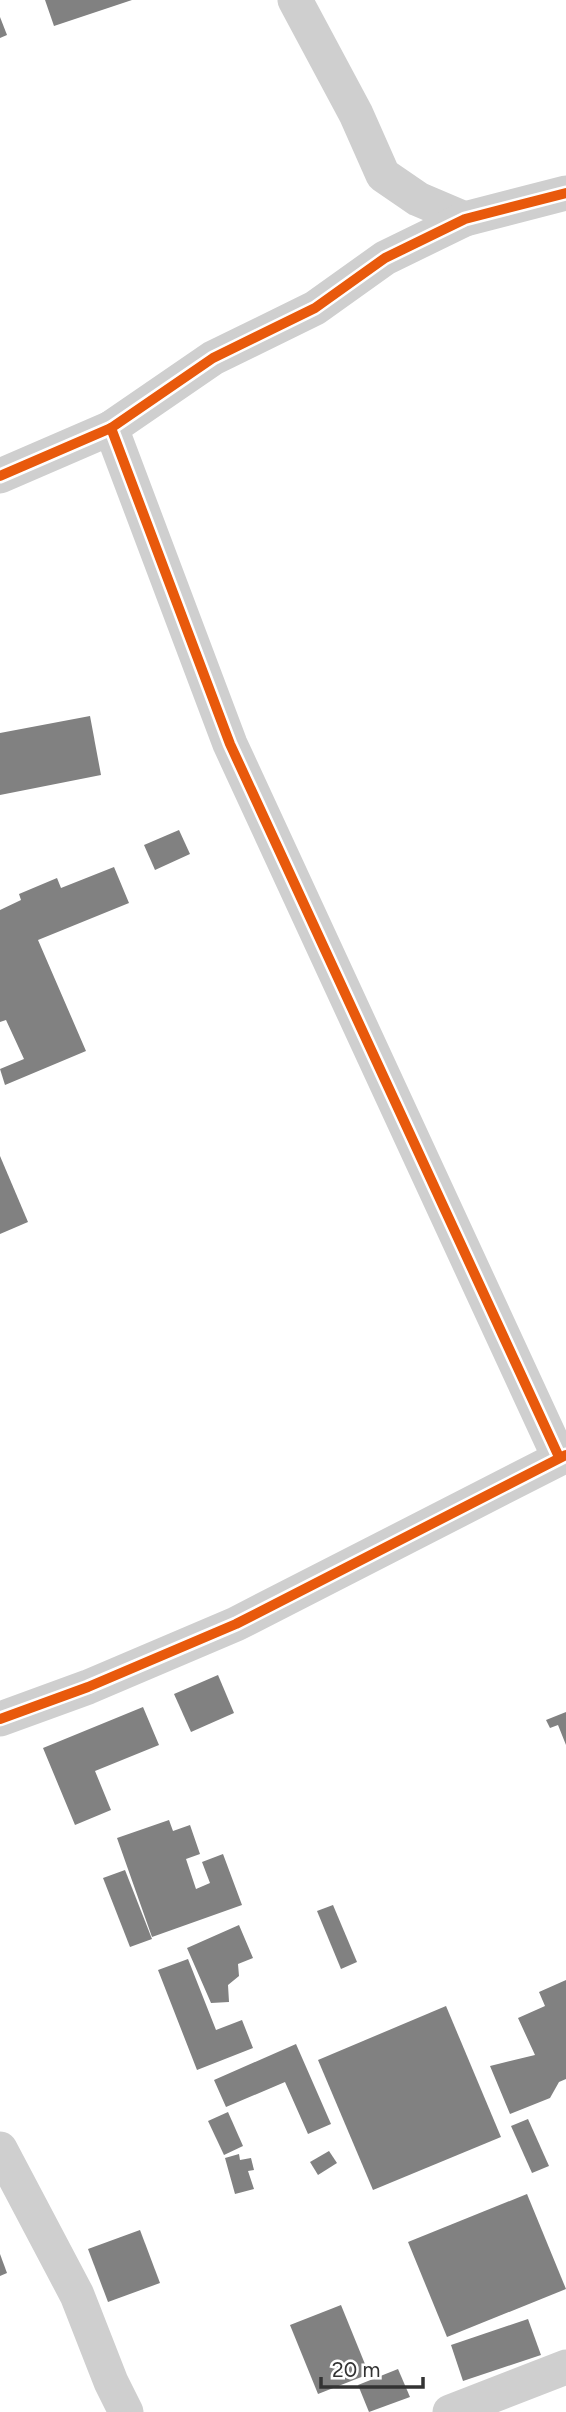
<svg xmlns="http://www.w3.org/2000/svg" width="566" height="2412" font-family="Figtree,sans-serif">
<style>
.building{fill:#818181}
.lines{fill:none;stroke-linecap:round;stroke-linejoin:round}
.minor{stroke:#cfcfcf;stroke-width:35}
.cycleway-casing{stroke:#fff;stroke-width:15}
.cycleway{stroke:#e8590c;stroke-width:10}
</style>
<rect width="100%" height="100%" fill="#fff"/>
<g class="building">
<path d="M45,0H132L54,26Z"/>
<path d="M0,17L7,35L0,38Z"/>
<path d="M90,716L101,775L0,795V733Z"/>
<path d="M179,830L190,854L155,870L144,845Z"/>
<path d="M114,867L129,903L38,940L86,1051L5,1085L0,1069L24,1059L6,1020L0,1022V910L21,900L19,894L57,878L61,888Z"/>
<path d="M0,1156L28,1222L0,1234Z"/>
<path d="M218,1675L234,1713L191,1732L174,1694Z"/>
<path d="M143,1707L159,1745L95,1771L111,1810L75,1825L43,1748Z"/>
<path d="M566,1712V1745L558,1725L550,1728L546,1720Z"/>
<path d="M169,1820L173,1831L190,1825L200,1854L186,1859L196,1889L210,1883L202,1862L223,1854L242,1905L152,1937L117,1838Z"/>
<path d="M125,1870L152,1939L130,1947L103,1878Z"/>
<path d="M333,1905L357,1962L341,1969L317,1911Z"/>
<path d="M239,1925L253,1958L238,1964L239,1976L228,1985L229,2002L211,2003L187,1948Z"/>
<path d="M188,1959L216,2030L242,2020L253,2048L197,2070L158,1970Z"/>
<path d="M566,1980V2079L559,2082L550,2098L510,2114L490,2066L535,2055L518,2018L545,2006L539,1992Z"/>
<path d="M446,2006L501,2137L373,2190L318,2060Z"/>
<path d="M296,2044L331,2124L308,2134L285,2082L226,2107L214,2080Z"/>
<path d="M228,2112L243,2146L224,2155L208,2121Z"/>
<path d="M528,2119L549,2166L532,2173L511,2126Z"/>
<path d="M329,2151L337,2163L318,2175L310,2162Z"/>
<path d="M239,2154L240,2160L251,2158L254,2170L248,2171L254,2189L235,2194L225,2158Z"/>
<path d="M527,2194L566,2289L447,2337L408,2242Z"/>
<path d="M140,2230L160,2283L108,2302L88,2249Z"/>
<path d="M0,2254L7,2273L0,2276Z"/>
<path d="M341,2305L369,2374L318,2394L290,2325Z"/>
<path d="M528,2319L541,2355L463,2381L451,2345Z"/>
<path d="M398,2369L410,2397L369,2412L358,2385Z"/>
</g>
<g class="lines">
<g class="minor">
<path d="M295,0L356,114L383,175L418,199L465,219"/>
<path d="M111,428L230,744L559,1457"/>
<path d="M0,476L111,428L213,358L315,308L385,258L465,219L566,193"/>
<path d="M0,1719L88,1687L236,1624L566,1455"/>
<path d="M0,2149L77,2295L111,2382L126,2412"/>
<path d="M450,2412L566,2367"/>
</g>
<defs>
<g id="cycleway">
<path d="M111,428L230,744L559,1457"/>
<path d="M0,476L111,428L213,358L315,308L385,258L465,219L566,193"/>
<path d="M0,1719L88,1687L236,1624L566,1455"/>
</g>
</defs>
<use href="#cycleway" class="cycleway-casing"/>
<use href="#cycleway" class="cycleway"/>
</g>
<path d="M321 2377v10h102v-10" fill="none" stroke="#333333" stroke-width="3.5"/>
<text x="332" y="2377" font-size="21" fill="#333333" stroke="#ffffff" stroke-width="5" paint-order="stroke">20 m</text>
</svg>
